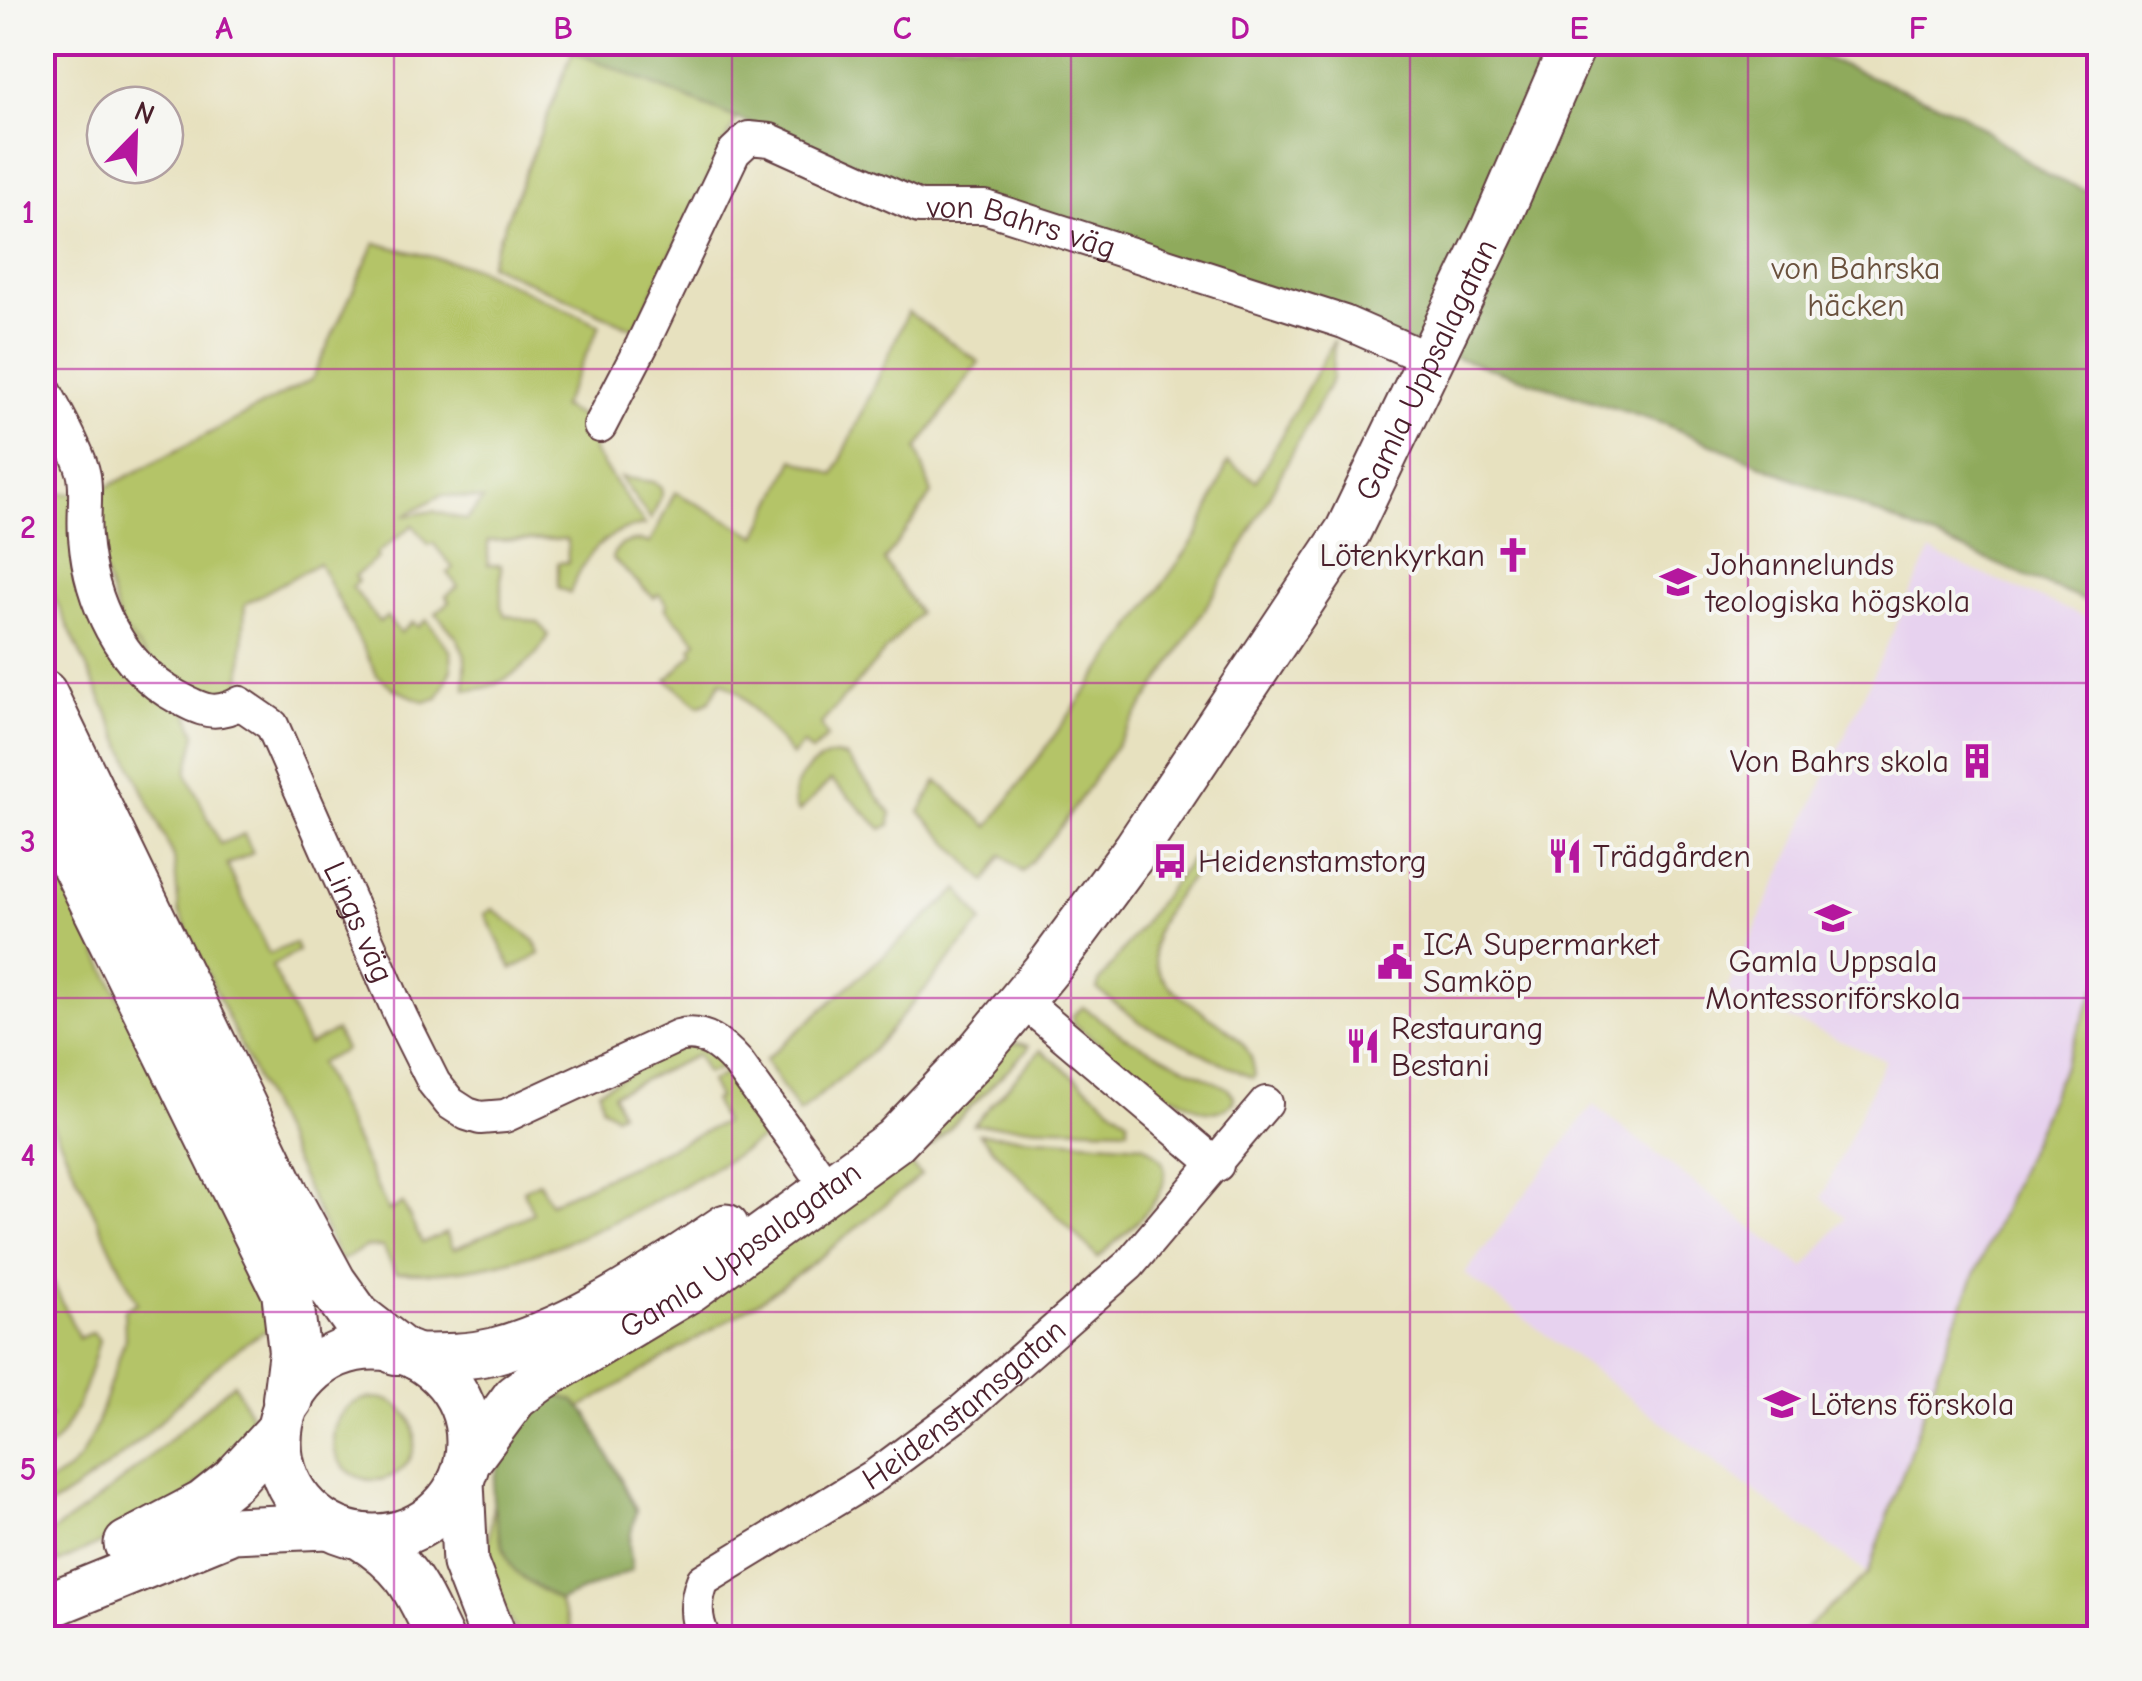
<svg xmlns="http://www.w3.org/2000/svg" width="2142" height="1681" font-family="'Comic Neue',sans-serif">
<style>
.built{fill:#e7d2ef}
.green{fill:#b4c467;stroke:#7f7249;stroke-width:2.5;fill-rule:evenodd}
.forest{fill:#8faa5c;stroke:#6c6444;stroke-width:2.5}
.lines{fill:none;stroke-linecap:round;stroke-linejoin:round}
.street-casing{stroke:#623c41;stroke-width:36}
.secondary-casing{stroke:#623c41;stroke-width:49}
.primary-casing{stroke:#623c41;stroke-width:54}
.street{stroke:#fff;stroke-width:32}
.secondary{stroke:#fff;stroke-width:45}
.primary{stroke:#fff;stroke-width:50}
.grid{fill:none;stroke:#b5179e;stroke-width:2.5;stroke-opacity:0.55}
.labels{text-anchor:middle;stroke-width:8;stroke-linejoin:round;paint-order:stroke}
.street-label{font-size:32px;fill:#4a1f2b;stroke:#f6f6f2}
.park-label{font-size:32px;fill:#6a513d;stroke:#f6f6f2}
.poi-label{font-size:32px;fill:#4a1f2b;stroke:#f6f6f2;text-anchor:start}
.neatline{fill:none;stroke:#b5179e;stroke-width:4}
.grid-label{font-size:32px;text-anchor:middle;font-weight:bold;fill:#b5179e}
</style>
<rect width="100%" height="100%" fill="#f6f6f2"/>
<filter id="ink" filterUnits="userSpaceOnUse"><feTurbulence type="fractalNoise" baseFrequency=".01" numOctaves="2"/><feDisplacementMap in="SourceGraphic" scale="20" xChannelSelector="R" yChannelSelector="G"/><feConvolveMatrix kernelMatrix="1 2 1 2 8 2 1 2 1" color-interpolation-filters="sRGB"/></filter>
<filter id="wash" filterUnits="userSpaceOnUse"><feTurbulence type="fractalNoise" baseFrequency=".0048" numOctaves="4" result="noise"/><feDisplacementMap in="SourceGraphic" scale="40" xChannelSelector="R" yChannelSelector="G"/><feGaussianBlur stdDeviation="2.25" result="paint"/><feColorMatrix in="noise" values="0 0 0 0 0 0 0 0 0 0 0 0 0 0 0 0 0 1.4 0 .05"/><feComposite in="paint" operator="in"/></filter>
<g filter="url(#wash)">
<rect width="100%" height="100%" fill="#e7e1bf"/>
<path class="built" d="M1930,552L2099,623V1399L1954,1325L1868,1574L1744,1484L1465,1274L1593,1105L1805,1268L1845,1217L1822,1198L1885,1060L1726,992Z"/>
<g class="green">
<path d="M573,51L737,118L635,329L489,264Z"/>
<path d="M375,243L476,268L600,325L561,407L600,426L593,451L645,525C603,531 584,556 570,593L558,587V563L568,562L567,539L488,541V565H501V607L505,615L539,623L548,635C536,663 495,693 465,689V656L457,638L436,613L450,602L446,596L458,587L447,573L453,568L433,543L429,545L413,525L376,554L378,558L355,576L358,581L352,587L379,622L387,617L400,633L413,622L418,627L427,620L451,652L452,669L438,698L425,702L394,689L377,675L319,563L245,604L240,703L224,712L131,661L83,500L312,379ZM441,495L483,500L466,520L433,511L404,516Z"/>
<path d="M908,312L979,362L917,449L932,494L884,561L919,613L821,724L827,737L812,752L803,744L792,756L739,692L721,681L710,701L699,706L667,680L694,652L691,648L697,641L665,608L667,605L659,594L654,598L612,558C617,541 636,538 650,543L675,492L757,536L794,459L834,475Z"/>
<path d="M1334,340L1332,379L1236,558L1167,670L1064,823L1022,872L1002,855L986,882L920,812L937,781L989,827L1198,535L1228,462L1256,481Z"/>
<path d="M42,466L59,493L76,494L83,576L186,708L196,734L187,773L220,844L244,834L253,853L227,865L269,954L295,943L298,951L272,966L308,1045L336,1031L345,1050L319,1063L388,1211L403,1204L422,1243L446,1233L454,1249L533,1213L523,1190L539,1182L550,1203L723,1123L713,1100L718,1098L710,1082L732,1070L776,1131C661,1199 533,1282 395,1272L383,1247H366L340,1261L179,912L174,858L43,572Z"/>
<path d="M620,477L653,482L661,487L662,494L651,520Z"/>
<path d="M835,755L846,757L891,813L890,825L882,829L831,780L799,812C782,790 812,758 835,755Z"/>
<path d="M43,841L258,1281L269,1329C226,1351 195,1387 161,1420C126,1455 85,1485 43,1510V1486L68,1471L80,1458L96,1426L125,1339L124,1309L137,1303L43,1105Z"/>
<path d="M1194,855L1203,862C1189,881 1168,903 1159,925C1130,995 1225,1009 1249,1053C1253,1060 1254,1068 1255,1076L1252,1078L1141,1023L1097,989L1099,982Z"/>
<path d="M959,889L982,922L873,1050L799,1113L765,1060Z"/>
<path d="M493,909L535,941L540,954L512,969L485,914Z"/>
<path d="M2099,982V1638H1795L1868,1574L1954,1324Z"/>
<path d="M1083,1007L1123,1036L1227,1088L1234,1096L1233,1102C1205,1128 1188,1094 1160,1092L1073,1023L1072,1016Z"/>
<path d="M688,1042L730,1064L707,1074L697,1055L613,1094L620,1112L615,1115L602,1107L599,1090Z"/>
<path d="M1018,1043L1028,1046L1027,1050L932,1146L920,1150L914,1148L999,1047Z"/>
<path d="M1041,1050L1128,1120V1129L973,1125Z"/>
<path d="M979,1134L1143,1145C1203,1176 1124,1232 1098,1258Z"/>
<path d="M893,1156L912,1166L921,1175L822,1256L763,1299L581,1408L573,1400L555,1395Z"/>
<path d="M43,1261L79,1338L93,1332L99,1340C91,1372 72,1434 44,1452L43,1422L51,1417L42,1400Z"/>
<path d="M234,1383L253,1420L248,1434L175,1508L58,1563L48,1538L50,1533C118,1490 173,1435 234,1383Z"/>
<circle cx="374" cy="1439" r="41"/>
<path d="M493,1505L511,1566L559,1601L575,1638H519L505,1611L488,1549Z"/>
</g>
<g class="forest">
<path d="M552,43H1788L1961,113L2049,176L2099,195V607L1664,424L985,207L941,202Z"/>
<path d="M555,1395L573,1400L588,1415L636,1510L629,1543L632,1570L559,1601C545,1591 518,1578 510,1564C502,1550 491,1504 493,1489C498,1454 523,1410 555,1395Z"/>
</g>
</g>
<g filter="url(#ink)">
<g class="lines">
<defs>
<g id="street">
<path id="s1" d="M42,385C53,407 80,453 84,476C87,495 83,517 85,537C90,601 120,666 177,697C201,710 215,717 240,703L272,725L401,1017L434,1083L450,1103L467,1114L480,1118L505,1116L678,1036C703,1029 722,1045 738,1063L829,1189"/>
<path id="s2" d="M600,426L642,345L734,152L749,138L770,140L919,207H985L1344,322L1431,360"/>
<path d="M1022,1000L1217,1165"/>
<path id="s3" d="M704,1638C694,1618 695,1600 703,1580L876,1475L962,1411L1129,1265L1266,1103"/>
</g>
<g id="secondary">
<circle cx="374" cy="1442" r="95"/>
<path d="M417,1357C443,1357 469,1357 494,1351C574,1330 658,1273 726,1227"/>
<path id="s4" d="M467,1462L515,1397L541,1378L690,1289L894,1141L972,1060L1052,963L1137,848L1348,531L1493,230L1574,42"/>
<path d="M461,1482L465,1563L494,1638"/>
<path d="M360,1536C409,1567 416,1589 440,1638"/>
<path d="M127,1544L203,1504L233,1480L279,1430"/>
<path d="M42,1608L233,1530L328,1526"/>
</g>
<g id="primary">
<path d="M42,695L285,1198L331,1283L356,1318L396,1349"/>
<path d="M42,794L287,1291L294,1351L288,1399"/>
</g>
</defs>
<use href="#street" class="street-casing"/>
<use href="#secondary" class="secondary-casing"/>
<use href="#primary" class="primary-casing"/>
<use href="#street" class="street"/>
<use href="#secondary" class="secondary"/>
<use href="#primary" class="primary"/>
</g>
</g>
<path class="grid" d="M394,42V1638M732,42V1638M1071,42V1638M1410,42V1638M1748,42V1638M42,369H2100M42,683H2100M42,998H2100M42,1312H2100"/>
<defs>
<symbol id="church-bare" viewBox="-9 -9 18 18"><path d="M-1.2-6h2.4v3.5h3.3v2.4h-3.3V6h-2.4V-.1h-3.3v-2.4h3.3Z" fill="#b5179e" stroke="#f6f6f2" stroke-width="2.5" paint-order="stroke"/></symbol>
<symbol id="university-bare" viewBox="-9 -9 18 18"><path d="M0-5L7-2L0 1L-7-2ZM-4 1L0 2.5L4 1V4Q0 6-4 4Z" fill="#b5179e" stroke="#f6f6f2" stroke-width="2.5" paint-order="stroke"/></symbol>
<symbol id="building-bare" viewBox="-9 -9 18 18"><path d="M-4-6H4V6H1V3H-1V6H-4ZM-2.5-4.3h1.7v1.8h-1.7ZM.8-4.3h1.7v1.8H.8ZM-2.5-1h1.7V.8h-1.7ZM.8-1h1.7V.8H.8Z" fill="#b5179e" stroke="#f6f6f2" stroke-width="2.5" paint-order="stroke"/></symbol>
<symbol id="restaurant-bare" viewBox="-9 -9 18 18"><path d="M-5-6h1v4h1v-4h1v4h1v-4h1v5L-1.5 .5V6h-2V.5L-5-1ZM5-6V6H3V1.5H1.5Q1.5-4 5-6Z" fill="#b5179e" stroke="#f6f6f2" stroke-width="2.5" paint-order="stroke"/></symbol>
<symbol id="bus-bare" viewBox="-9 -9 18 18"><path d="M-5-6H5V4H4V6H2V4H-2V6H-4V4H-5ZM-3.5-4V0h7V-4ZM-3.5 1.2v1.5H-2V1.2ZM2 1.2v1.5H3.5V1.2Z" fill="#b5179e" stroke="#f6f6f2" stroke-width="2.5" paint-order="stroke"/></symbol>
<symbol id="school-bare" viewBox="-9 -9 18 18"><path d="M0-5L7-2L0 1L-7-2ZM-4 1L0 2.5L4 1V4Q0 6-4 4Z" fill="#b5179e" stroke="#f6f6f2" stroke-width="2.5" paint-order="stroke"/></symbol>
<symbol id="civic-bare" viewBox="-9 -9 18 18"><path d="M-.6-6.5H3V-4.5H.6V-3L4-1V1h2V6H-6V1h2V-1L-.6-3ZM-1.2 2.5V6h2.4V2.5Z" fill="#b5179e" stroke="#f6f6f2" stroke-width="2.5" paint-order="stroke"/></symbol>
</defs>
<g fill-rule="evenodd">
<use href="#church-bare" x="1488" y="530" width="50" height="50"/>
<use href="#university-bare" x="1653" y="557" width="50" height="50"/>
<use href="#building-bare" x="1952" y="736" width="50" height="50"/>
<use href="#restaurant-bare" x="1540" y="831" width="50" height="50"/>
<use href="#bus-bare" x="1145" y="836" width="50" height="50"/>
<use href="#school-bare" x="1808" y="893" width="50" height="50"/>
<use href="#civic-bare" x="1370" y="937" width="50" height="50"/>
<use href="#restaurant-bare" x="1338" y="1021" width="50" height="50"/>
<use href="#school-bare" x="1757" y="1379" width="50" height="50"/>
</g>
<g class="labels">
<g class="street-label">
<text dy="11" stroke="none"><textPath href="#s2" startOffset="615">von Bahrs väg</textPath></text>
<text dy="11" stroke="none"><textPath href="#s4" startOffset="1480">Gamla Uppsalagatan</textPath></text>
<text dy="11" stroke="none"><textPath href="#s1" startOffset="675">Lings väg</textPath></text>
<text dy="11" stroke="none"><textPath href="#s4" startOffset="350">Gamla Uppsalagatan</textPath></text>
<text dy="11" stroke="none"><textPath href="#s3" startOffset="375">Heidenstamsgatan</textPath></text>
</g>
<g class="park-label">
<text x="1856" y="279">von Bahrska<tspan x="1856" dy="37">häcken</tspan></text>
</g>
<g class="poi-label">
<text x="1485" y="566" text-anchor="end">Lötenkyrkan</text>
<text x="1706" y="575">Johannelunds<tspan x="1706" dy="37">teologiska högskola</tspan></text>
<text x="1949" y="772" text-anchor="end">Von Bahrs skola</text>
<text x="1593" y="867">Trädgården</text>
<text x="1198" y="872">Heidenstamstorg</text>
<text x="1423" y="955">ICA Supermarket<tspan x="1423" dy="37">Samköp</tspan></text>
<text x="1833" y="972" text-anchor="middle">Gamla Uppsala<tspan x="1833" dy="37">Montessoriförskola</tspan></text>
<text x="1391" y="1039">Restaurang<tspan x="1391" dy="37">Bestani</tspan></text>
<text x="1810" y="1415">Lötens förskola</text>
</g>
</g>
<rect width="2142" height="1681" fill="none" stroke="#f6f6f2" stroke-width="110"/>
<g transform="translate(135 135) rotate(23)"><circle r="48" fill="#f6f6f2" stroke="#b1a0a2" stroke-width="2.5"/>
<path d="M0-8L18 38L0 25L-18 38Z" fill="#b5179e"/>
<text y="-15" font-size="28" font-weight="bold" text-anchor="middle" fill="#4a1f2b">N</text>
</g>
<rect x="55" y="55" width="2032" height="1571" class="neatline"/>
<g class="grid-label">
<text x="224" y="39">A</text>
<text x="563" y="39">B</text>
<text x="902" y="39">C</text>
<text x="1240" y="39">D</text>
<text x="1579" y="39">E</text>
<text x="1918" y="39">F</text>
<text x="28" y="223">1</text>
<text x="28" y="538">2</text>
<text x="28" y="852">3</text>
<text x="28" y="1166">4</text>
<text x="28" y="1480">5</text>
</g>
</svg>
